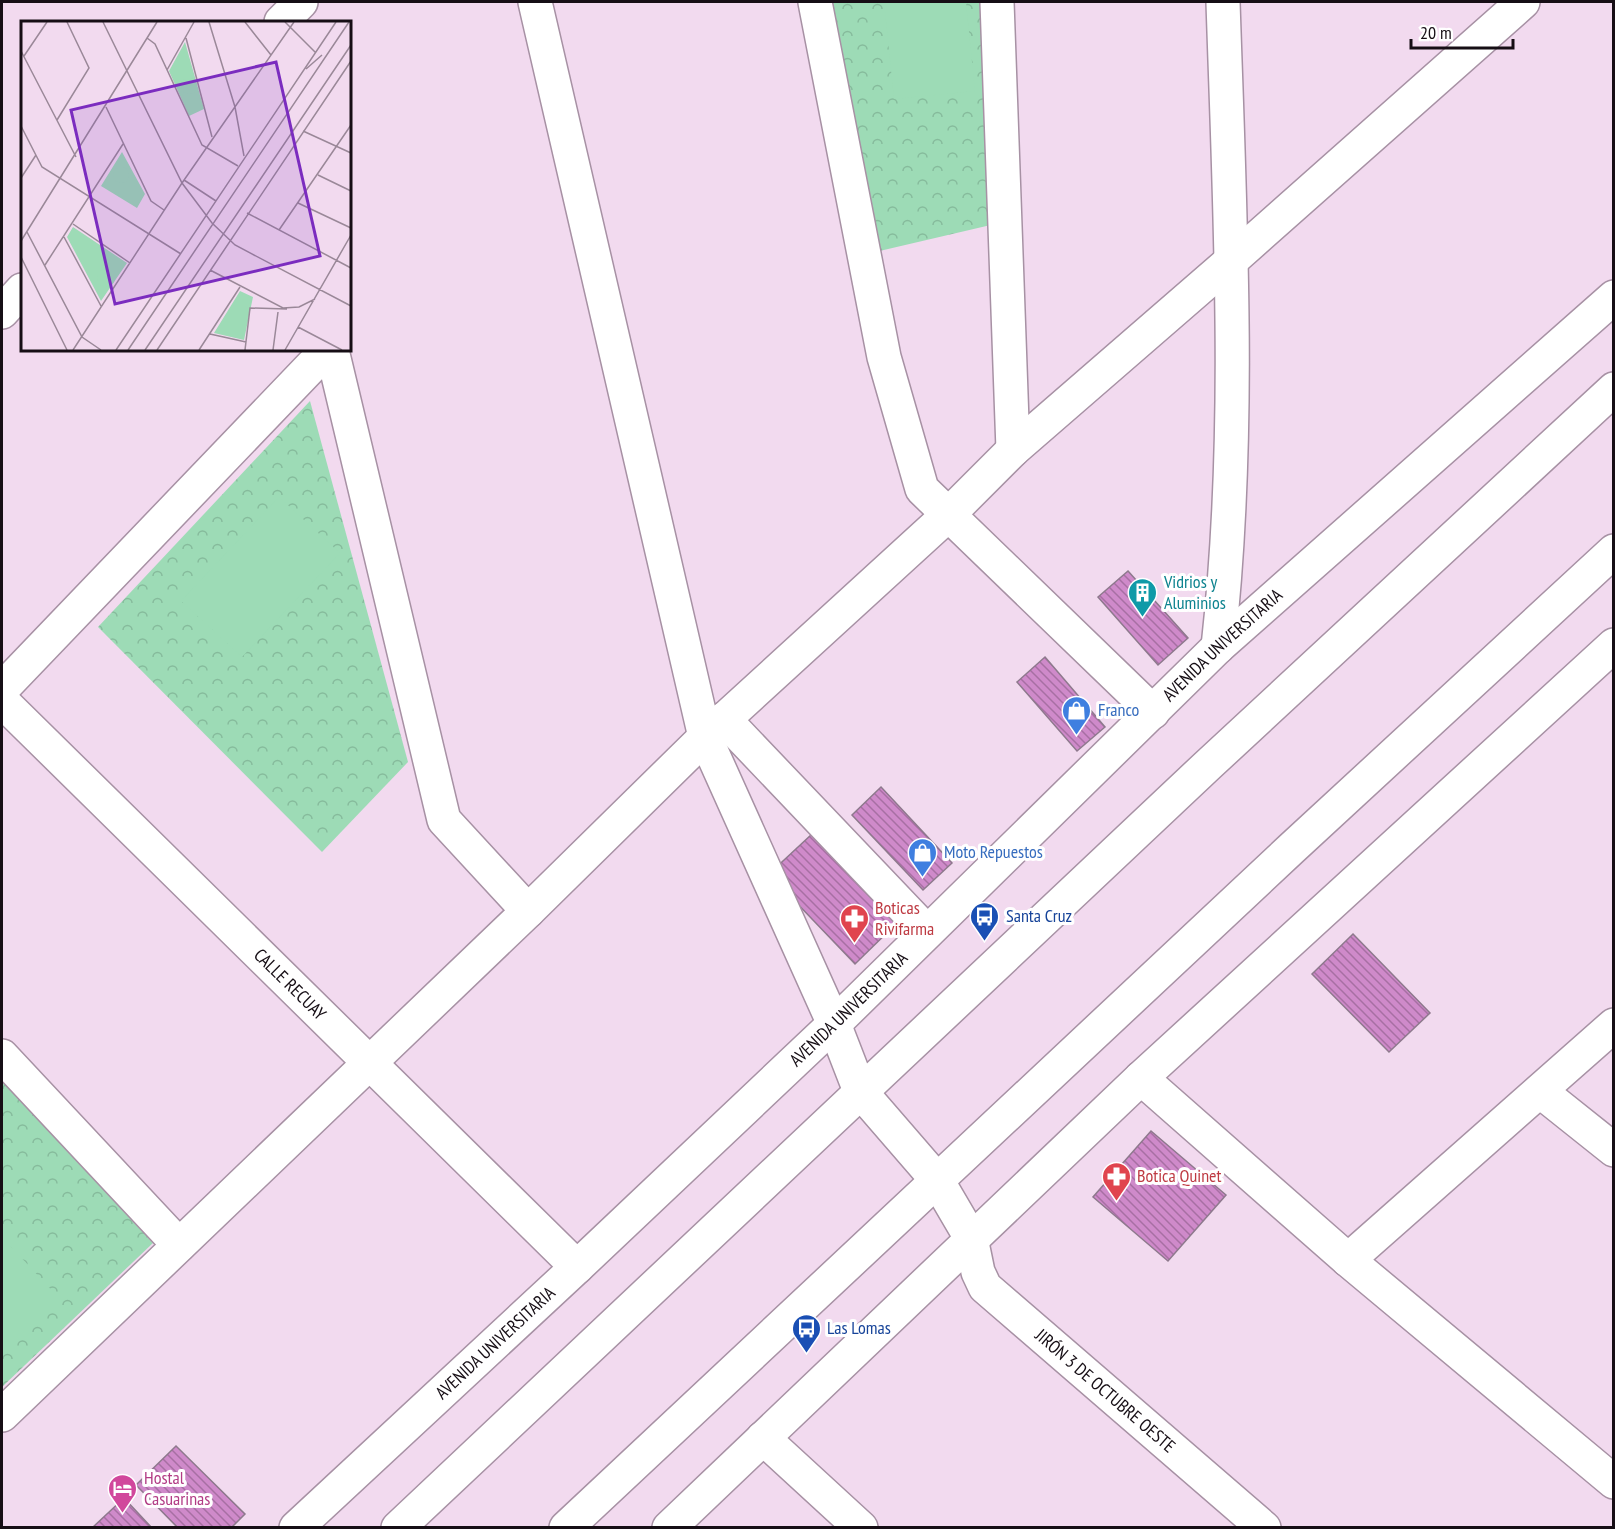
<svg xmlns="http://www.w3.org/2000/svg" width="1615" height="1529" font-family="'PT Sans Narrow',sans-serif">
<style>
.park{fill:url(#park-crowns)}
.pitch{fill:#9ddbb6}
.building{fill:url(#building-back-hatch);stroke:#8e798d;stroke-width:1.5}
.lines{fill:none;stroke-linecap:round;stroke-linejoin:round}
.minor-casing{stroke:#a791a4;stroke-width:36}
.major-casing{stroke:#a791a4;stroke-width:36}
.minor{stroke:#fff;stroke-width:33}
.major{stroke:#fff;stroke-width:33}
.labels{text-anchor:middle;stroke-width:6;stroke-linejoin:round;paint-order:stroke}
.culture-label{font-size:18px;fill:#0d838f;stroke:#fff;text-anchor:start}
.street-label{font-size:18px;fill:#160e15;stroke:#fff}
.shop-label{font-size:18px;fill:#366cbe;stroke:#fff;text-anchor:start}
.health-label{font-size:18px;fill:#be3a42;stroke:#fff;text-anchor:start}
.transit-label{font-size:18px;fill:#164399;stroke:#fff;text-anchor:start}
.hotel-label{font-size:18px;fill:#b23c85;stroke:#fff;text-anchor:start}
.inset-road{fill:none;stroke:#9a8898;stroke-width:1.5}
.view{fill:#7b2cbf;fill-opacity:0.15;stroke:#7b2cbf;stroke-width:3}
.inset-edge{fill:none;stroke:#160e15;stroke-width:3}
</style>
<defs>
<pattern id="park-crowns" width="20" height="18" patternUnits="userSpaceOnUse" patternTransform="scale(1.5)"><rect width="20" height="18" fill="#9ddbb6"/><path d="M2 6a3 3 0 1 1 6 0M12 15a3 3 0 1 1 6 0" fill="none" stroke="#86bb9c"/></pattern>
<pattern id="building-back-hatch" width="6" height="6" patternUnits="userSpaceOnUse" patternTransform="scale(1.5)"><rect width="6" height="6" fill="#cf8aca"/><path d="M-1 5l2 2M0 0l6 6M5-1l2 2" fill="none" stroke="#a76fa3"/></pattern>
</defs>
<rect width="100%" height="100%" fill="#f2daef"/>
<g class="park">
<path d="M826,2H987L995,224L871,253Z"/>
<path d="M310,401L408,762L322,852L98,627Z"/>
<path d="M2,1080L153,1243L2,1387Z"/>
</g>
<g class="pitch">
<path d="M884,2H966L975,91L894,99Z"/>
<path d="M279,497L340,553L242,657L181,601Z"/>
<path d="M2,1237L59,1298L2,1352Z"/>
</g>
<g class="building">
<path d="M1128,571L1188,638L1158,665L1098,597Z"/>
<path d="M1045,657L1105,727L1077,751L1017,682Z"/>
<path d="M881,787L952,863L923,890L852,815Z"/>
<path d="M812,834L898,922L855,964L769,874Z"/>
<path d="M1353,934L1430,1013L1389,1052L1312,974Z"/>
<path d="M1151,1131L1226,1195L1168,1261L1093,1197Z"/>
<path d="M176,1446L245,1514L231,1528H178L136,1485Z"/>
<path d="M124,1498L152,1528H92Z"/>
</g>
<g class="lines">
<defs>
<g id="minor">
<path id="s1" d="M535,2L705,737L834,1024L860,1091L937,1180L971,1238L978,1272L985,1287L1264,1528"/>
<path d="M815,2L884,357L922,489L1153,712"/>
<path d="M997,2L1013,450"/>
<path d="M281,22L301,2"/>
<path d="M2,312L22,290"/>
<path d="M332,350L444,820L528,911"/>
<path d="M1218,647C1242,433 1230,217 1223,2"/>
<path d="M2,689L327,350"/>
<path id="s2" d="M2,701L577,1267"/>
<path d="M724,719L927,932"/>
<path d="M2,1056L179,1245"/>
<path d="M1141,1078L1348,1260L1614,1482"/>
<path d="M1540,1091L1614,1150"/>
<path d="M1348,1260L1614,1025"/>
<path d="M2,1415L528,911L705,737L949,514L1013,450L1232,260L1523,2"/>
<path d="M763,1438L861,1528"/>
<path id="s3" d="M296,1528L577,1267L834,1024L1218,647L1614,297"/>
<path d="M669,1528L1141,1078L1614,645"/>
</g>
<g id="major">
<path d="M398,1528L1208,765L1614,389"/>
<path d="M566,1528L1291,849L1614,551"/>
</g>
</defs>
<use href="#minor" class="minor-casing"/>
<use href="#major" class="major-casing"/>
<use href="#minor" class="minor"/>
<use href="#major" class="major"/>
</g>
<defs>
<symbol id="building-pin" viewBox="-11 -11 22 30"><path d="M0 17L-7.5 6A9.5 9.5 0 1 1 7.5 6Z" fill="#0f9aa8" stroke="#fff"/><path d="M-4-6H4V6H1V3H-1V6H-4ZM-2.5-4.3h1.7v1.8h-1.7ZM.8-4.3h1.7v1.8H.8ZM-2.5-1h1.7V.8h-1.7ZM.8-1h1.7V.8H.8Z" fill="#fff"/></symbol>
<symbol id="shop-pin" viewBox="-11 -11 22 30"><path d="M0 17L-7.5 6A9.5 9.5 0 1 1 7.5 6Z" fill="#3f7fe0" stroke="#fff"/><path d="M-5-2.5h2.3a2.7 3.5 0 0 1 5.4 0H5L5.5 6h-11ZM-1.5-2.5h3a1.5 2.3 0 0 0-3 0Z" fill="#fff"/></symbol>
<symbol id="bus-pin" viewBox="-11 -11 22 30"><path d="M0 17L-7.5 6A9.5 9.5 0 1 1 7.5 6Z" fill="#1a4fb4" stroke="#fff"/><path d="M-5-6H5V4H4V6H2V4H-2V6H-4V4H-5ZM-3.5-4V0h7V-4ZM-3.5 1.2v1.5H-2V1.2ZM2 1.2v1.5H3.5V1.2Z" fill="#fff"/></symbol>
<symbol id="pharmacy-pin" viewBox="-11 -11 22 30"><path d="M0 17L-7.5 6A9.5 9.5 0 1 1 7.5 6Z" fill="#e0444e" stroke="#fff"/><path d="M-2-6h4v4h4v4h-4v4h-4v-4h-4v-4h4Z" fill="#fff"/></symbol>
<symbol id="hotel-pin" viewBox="-11 -11 22 30"><path d="M0 17L-7.5 6A9.5 9.5 0 1 1 7.5 6Z" fill="#d1479c" stroke="#fff"/><path d="M-6-4.5h1.5V1H6V5H4.5V3h-9V5H-6ZM-4 0a1.8 1.8 0 1 1 3.6 0ZM.5 0V-2.5h3Q6-2.5 6 0Z" fill="#fff"/></symbol>
</defs>
<g fill-rule="evenodd">
<use href="#building-pin" x="1126" y="576" width="33" height="45"/>
<use href="#shop-pin" x="1060" y="694" width="33" height="45"/>
<use href="#shop-pin" x="906" y="836" width="33" height="45"/>
<use href="#bus-pin" x="968" y="900" width="33" height="45"/>
<use href="#pharmacy-pin" x="838" y="902" width="33" height="45"/>
<use href="#pharmacy-pin" x="1100" y="1160" width="33" height="45"/>
<use href="#bus-pin" x="790" y="1312" width="33" height="45"/>
<use href="#hotel-pin" x="106" y="1472" width="33" height="45"/>
</g>
<g class="labels">
<g class="culture-label">
<text x="1164" y="588">Vidrios y<tspan x="1164" dy="21">Aluminios</tspan></text>
</g>
<g class="street-label">
<text dy="6" stroke="none"><textPath href="#s3" startOffset="1280">AVENIDA UNIVERSITARIA</textPath></text>
<text dy="6" stroke="none"><textPath href="#s2" startOffset="404">CALLE RECUAY</textPath></text>
<text dy="6" stroke="none"><textPath href="#s3" startOffset="758">AVENIDA UNIVERSITARIA</textPath></text>
<text dy="6" stroke="none"><textPath href="#s3" startOffset="272">AVENIDA UNIVERSITARIA</textPath></text>
<text dy="6" stroke="none"><textPath href="#s1" startOffset="1536">JIRÓN 3 DE OCTUBRE OESTE</textPath></text>
</g>
<g class="shop-label">
<text x="1098" y="716">Franco</text>
<text x="944" y="858">Moto Repuestos</text>
</g>
<g class="health-label">
<text x="875" y="914">Boticas<tspan x="875" dy="21">Rivifarma</tspan></text>
<text x="1137" y="1182">Botica Quinet</text>
</g>
<g class="transit-label">
<text x="1006" y="922">Santa Cruz</text>
<text x="827" y="1334">Las Lomas</text>
</g>
<g class="hotel-label">
<text x="144" y="1484">Hostal<tspan x="144" dy="21">Casuarinas</tspan></text>
</g>
</g>
<g transform="translate(21 21)">
<rect width="330" height="330" fill="#f2daef"/>
<path d="M164,21L183,88L168,95L148,50ZM101,131L124,173L116,187L80,165ZM52,206L106,242L80,280L46,216ZM219,270L232,276L223,319L193,312Z" fill="#9ddbb6"/>
<path d="M160 65a8 8 0 1 1 16 0a8 8 0 1 1-16 0ZM92 154a8 8 0 1 1 16 0a8 8 0 1 1-16 0ZM76 257a9 9 0 1 1 18 0a9 9 0 1 1-18 0Z" fill="#9ddbb6"/>
<path class="inset-road" d="M82,1L161,162L191,202L214,224L330,285M188,1L214,86L223,135M224,1L250,34M264,1L295,32M126,17L134,23L181,124L217,145M165,17L191,116M0,30L55,136M3,35L26,1M285,48L301,34M146,49L173,1M85,86L130,180L143,189M36,99L68,47L46,1M0,105L21,146L160,233M282,110L330,132M297,154L330,170M0,157L15,134M163,159L195,180M277,182L330,207M226,192L330,247M52,203L109,242M258,209L330,104M6,211L61,316L80,329M43,216L80,285M0,220L136,1M0,236L46,329M24,244L102,123M189,249L262,287L278,286L294,278M277,306L321,329M189,313L225,321M52,329L161,162L273,1M95,329L315,1M107,329L328,1M124,329L330,24M136,329L330,40M178,329L219,266M224,329L229,287L266,288M252,329L257,291M264,329L330,214"/>
<path class="view" d="M255,41L299,235L94,283L50,89Z"/>
<rect width="330" height="330" class="inset-edge"/>
</g>
<rect width="1615" height="1529" fill="none" stroke="#160e15" stroke-width="6"/>
<path d="M1411 39v9h102v-9" fill="none" stroke="#160e15" stroke-width="3"/>
<text x="1420" y="39" font-size="18" fill="#160e15" stroke="#ffffff" stroke-width="4.5" paint-order="stroke">20 m</text>
</svg>
